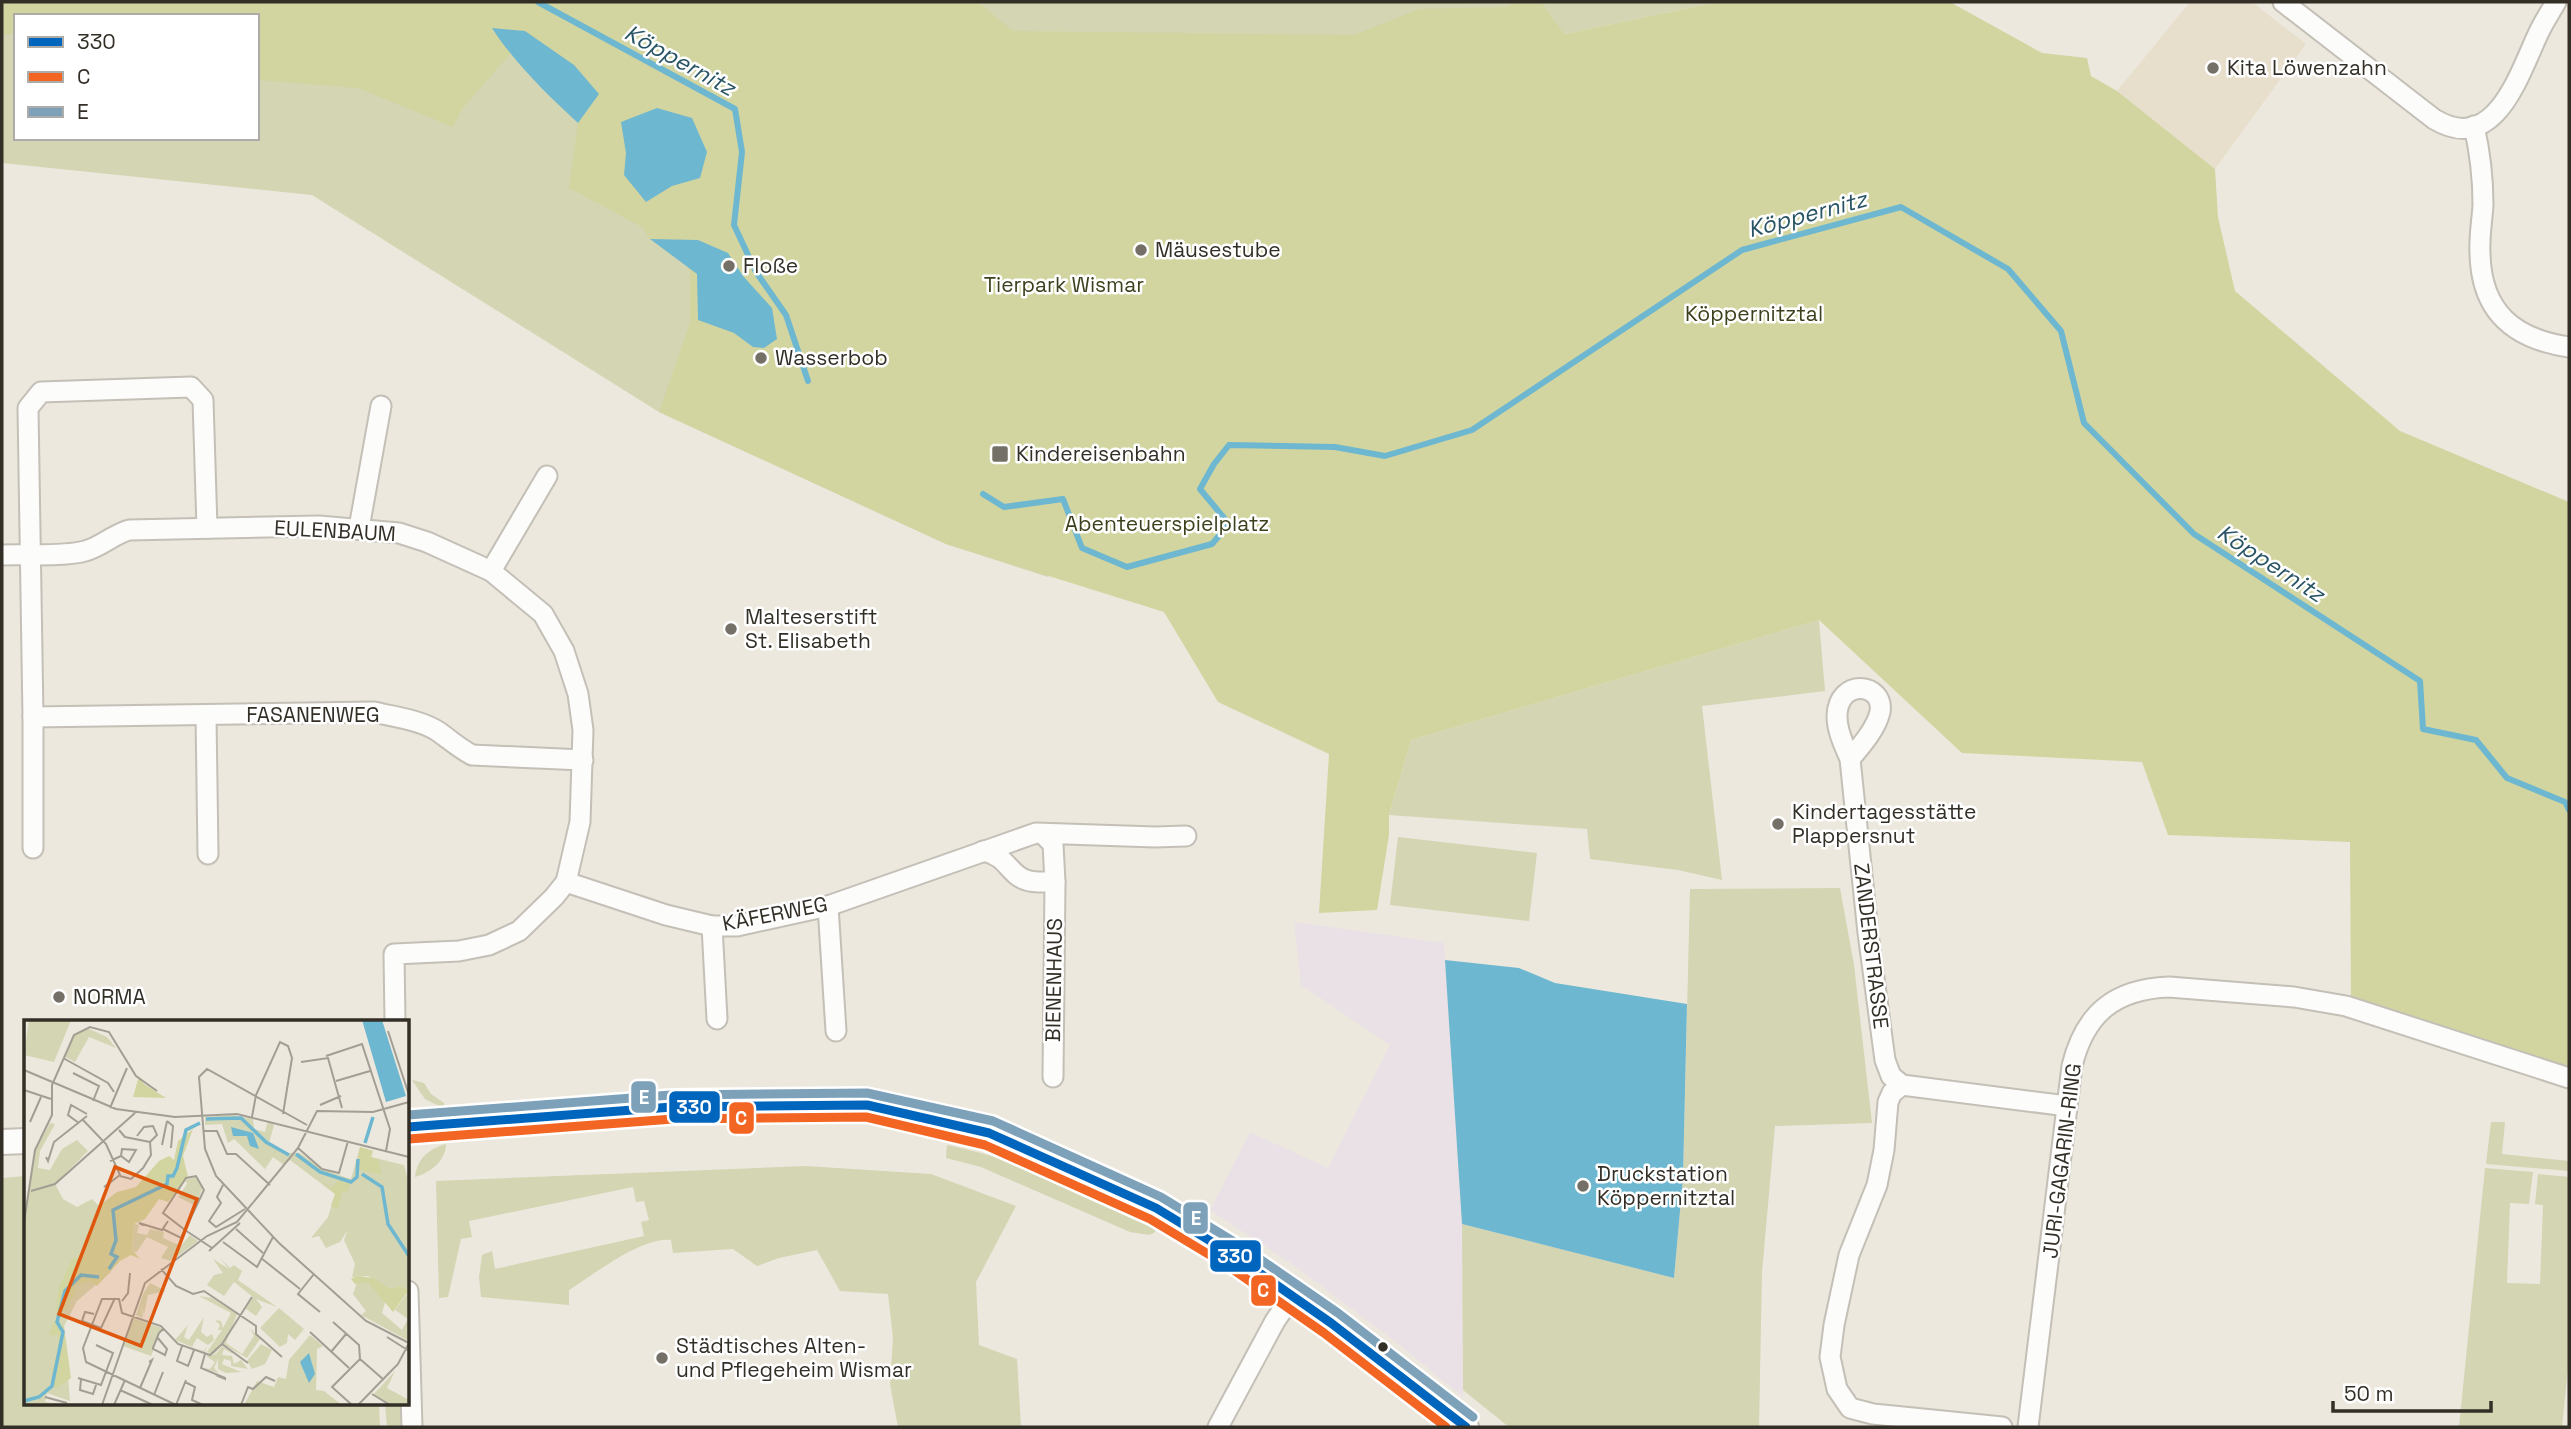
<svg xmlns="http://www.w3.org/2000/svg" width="2571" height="1429" font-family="'Space Grotesk',sans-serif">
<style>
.built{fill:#e8decc}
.industrial{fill:#eae1e7}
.green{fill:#d3d5b3;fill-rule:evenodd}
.forest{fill:#d2d5a0}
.water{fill:#6eb7d0}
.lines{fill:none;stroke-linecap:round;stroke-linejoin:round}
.stream{stroke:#6eb7d0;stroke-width:6}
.minor-casing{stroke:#c4bfb7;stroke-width:23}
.tertiary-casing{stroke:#c4bfb7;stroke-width:28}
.minor{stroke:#fcfcfa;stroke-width:19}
.tertiary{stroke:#fcfcfa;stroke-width:24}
.bus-1-casing{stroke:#fff;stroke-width:14}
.bus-2-casing{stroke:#fff;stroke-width:14}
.bus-3-casing{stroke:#fff;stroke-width:14}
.bus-1{stroke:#0065bd;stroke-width:9}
.bus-2{stroke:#f26522;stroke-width:9}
.bus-3{stroke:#7ea1ba;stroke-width:9}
.poi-dot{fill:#747067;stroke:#fff;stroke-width:2.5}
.bus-dot{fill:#332f27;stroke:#fff;stroke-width:2.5}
.labels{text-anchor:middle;stroke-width:5;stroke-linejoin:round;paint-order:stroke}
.poi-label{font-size:21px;fill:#332f27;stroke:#fff;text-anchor:start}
.park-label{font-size:21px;fill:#3d401c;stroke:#fff}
.street-label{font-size:21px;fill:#332f27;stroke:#fff}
.water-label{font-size:23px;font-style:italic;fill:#285465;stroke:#fff}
.inset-river{fill:none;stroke:#6eb7d0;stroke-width:3.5}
.inset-road{fill:none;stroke:#a39e94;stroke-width:2}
.view{fill:#df570d;fill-opacity:0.15;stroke:#df570d;stroke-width:3.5}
.inset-edge{fill:none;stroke:#332f27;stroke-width:3.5}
.line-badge{stroke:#fff;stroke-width:2.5}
.badge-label{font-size:19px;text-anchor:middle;font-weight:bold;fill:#fff}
</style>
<rect width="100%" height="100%" fill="#ede8dd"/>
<path class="built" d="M2190,2H2252L2306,44L2215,169L2117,91Z"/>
<path class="industrial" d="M1294,922L1444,943L1462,1224L1463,1397L1397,1343L1296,1267L1210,1210L1250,1132L1328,1168L1390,1045L1301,985Z"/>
<g class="green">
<path d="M2,2H1718L1564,34L1048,577L946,544L659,412L312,195L2,163ZM16,16H257V138H16Z"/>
<path d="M1819,620L1825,691L1702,706L1722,880L1678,870L1590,859L1587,829L1389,815L1411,740Z"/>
<path d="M1398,837L1537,853L1529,921L1390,905Z"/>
<path d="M1840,888L1854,965L1872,1123L1775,1126L1762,1272L1759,1427H1509L1463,1390L1462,1224L1674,1278L1683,1178L1690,889Z"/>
<path d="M412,1080L424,1083L431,1094L444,1103L445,1109L425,1099Z"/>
<path d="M2491,1122H2505L2502,1154L2569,1161V1171L2486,1164Z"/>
<path d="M446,1144C445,1162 431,1172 415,1177C417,1158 429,1149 446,1144Z"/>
<path d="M947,1145C1001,1156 1053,1175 1103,1197C1121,1204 1143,1211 1156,1225L1155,1232L1150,1235L1130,1232L981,1167L946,1158Z"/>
<path d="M805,1166L931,1174L1016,1206L976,1282L979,1345L1017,1359L1021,1427H898L890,1384L893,1338L888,1294L840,1291L817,1250L779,1258L757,1266L733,1249L673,1253L671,1240C642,1236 593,1275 569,1290V1305L481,1297L479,1277L482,1255L492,1251L495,1269L644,1236L641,1222L649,1220L644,1201L636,1202L633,1187L469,1221L472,1237L461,1239L448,1297L439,1298L436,1181Z"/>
<path d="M2485,1168L2533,1172L2529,1204L2510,1203L2507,1283L2540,1284L2543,1205L2535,1204L2538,1174L2569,1177V1358L2562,1427H2459Z"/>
<path d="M26,1176V1403H379L380,1427H2V1178Z"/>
<path d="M385,1403H401L402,1427H387Z"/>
</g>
<path class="forest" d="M2,2H978L1013,31L1354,35L1419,9L1507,7L1516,2H1541L1564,34L1718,2H1950L2042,53L2087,58L2091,76L2117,91L2215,169L2218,217L2235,291L2400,431L2569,502V1072L2351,1002L2350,842L2168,835L2142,762L1962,753L1819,620L1411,740L1389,815V835L1377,910L1319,913L1329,754L1218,702L1164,612L946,544L659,412L690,323V271L686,265L650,239L642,227L569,188L578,122L558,105L511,53L462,109L453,127L358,88L257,80V16H16V33L2,35Z"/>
<g class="water">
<path d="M492,28L525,31L574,65L599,94L578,123C548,96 513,61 492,28Z"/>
<path d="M657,108L692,118L707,152L700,178L672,186L646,202L624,175L626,153L621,122Z"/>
<path d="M650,239L698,240L728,253L743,276L772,308L777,339L764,348L753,347L734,333L698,320L697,274Z"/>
<path d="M1445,960L1519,968L1555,983L1687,1004L1683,1178L1674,1278L1462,1224Z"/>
</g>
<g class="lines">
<g class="stream">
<path d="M538,2L735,109L742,152L734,225L756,272L786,315L808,381"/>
<path d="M983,494L1004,507L1063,499L1082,548L1127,567L1212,544L1229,524L1200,489L1214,464L1229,445L1335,447L1385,456L1472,430L1742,250L1901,207L2008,269L2061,331L2084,423L2194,534L2420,681L2423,729L2476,740L2507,778L2565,802L2569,810"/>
</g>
<defs>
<g id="minor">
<path d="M2283,2L2434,119C2497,157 2520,70 2540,30C2545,20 2551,11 2556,2"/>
<path d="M2474,126C2480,152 2483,178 2483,205C2482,221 2479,237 2480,253C2481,312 2514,339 2569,347"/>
<path d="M207,528L203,400L191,387L41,392L28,408L33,717L374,712C395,717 421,720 439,732C450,740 459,748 472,755L583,760"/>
<path d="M359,528L381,406"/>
<path d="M2,555C25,554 64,557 85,551C101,547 112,535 129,530L319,526L399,533L427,542L491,571L543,614L564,651L578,694L583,730L580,822L566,882L554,897L519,931L489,945L459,951L394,954L395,1021"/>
<path d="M491,571L547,476"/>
<path d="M206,716L208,854"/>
<path d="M33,717V848"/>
<path d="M1850,759C1861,746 1876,729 1880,712C1885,683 1838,677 1837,716C1837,731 1844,745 1850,759L1868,933L1885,1060L1891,1076L1902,1085L2067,1106"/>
<path d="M983,851C1008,856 1008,874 1026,880C1034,883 1046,882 1055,882L1053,844L1043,834"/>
<path d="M566,882L666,915L712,926H737L828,906L1036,833L1155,837L1186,836"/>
<path d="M828,906L836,1031"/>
<path d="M712,926L717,1019"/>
<path d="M1053,1077L1055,882"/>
<path d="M1902,1085L1892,1093L1888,1102L1884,1150L1877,1185L1849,1255L1834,1325L1830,1357L1837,1389L1850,1408L1873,1414L2002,1427"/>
<path d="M408,1291L412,1427"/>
<path d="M1218,1427L1275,1321L1292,1296"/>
<path d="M2028,1427L2072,1066C2085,1013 2115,989 2169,987L2294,997L2346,1006L2569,1078"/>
</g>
<g id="tertiary">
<path d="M408,1127L672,1107L867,1105L989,1133L1156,1208L1235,1256L1331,1323L1466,1427"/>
<path d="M2,1142L26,1141"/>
</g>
</defs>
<use href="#minor" class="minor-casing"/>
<use href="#tertiary" class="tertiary-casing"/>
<use href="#minor" class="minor"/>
<use href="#tertiary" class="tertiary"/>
<defs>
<path id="bus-1" d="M408,1127L672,1107L867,1105L989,1133L1156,1208L1235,1256L1331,1323L1466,1427"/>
<path id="bus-2" d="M409,1139L673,1119L866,1117L985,1145L1150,1219L1228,1266L1324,1333L1446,1427"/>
<path id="bus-3" d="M408,1115L671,1095L867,1093L993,1121L1161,1197L1241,1246L1338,1313L1473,1417"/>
</defs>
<use href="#bus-1" class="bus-1-casing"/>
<use href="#bus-2" class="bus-2-casing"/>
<use href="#bus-3" class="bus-3-casing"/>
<use href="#bus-1" class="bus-1"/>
<use href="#bus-2" class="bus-2"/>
<use href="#bus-3" class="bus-3"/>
</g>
<g class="poi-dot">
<circle cx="2213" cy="68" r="7"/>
<circle cx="1141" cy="250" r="7"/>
<circle cx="729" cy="266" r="7"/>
<circle cx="761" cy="358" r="7"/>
<rect x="991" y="445" width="18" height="18" rx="3.5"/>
<circle cx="731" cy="629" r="7"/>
<circle cx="1778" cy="824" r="7"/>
<circle cx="59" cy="997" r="7"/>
<circle cx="1583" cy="1186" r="7"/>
<circle cx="662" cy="1358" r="7"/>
</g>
<circle class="bus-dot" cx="1383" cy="1347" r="6"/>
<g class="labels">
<g class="poi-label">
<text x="2227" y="75">Kita Löwenzahn</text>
<text x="1155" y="257">Mäusestube</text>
<text x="743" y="273">Floße</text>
<text x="775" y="365">Wasserbob</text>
<text x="1016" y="461">Kindereisenbahn</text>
<text x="745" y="624">Malteserstift<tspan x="745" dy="24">St. Elisabeth</tspan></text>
<text x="1792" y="819">Kindertagesstätte<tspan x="1792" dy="24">Plappersnut</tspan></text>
<text x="73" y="1004">NORMA</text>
<text x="1597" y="1181">Druckstation<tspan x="1597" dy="24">Köppernitztal</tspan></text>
<text x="676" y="1353">Städtisches Alten-<tspan x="676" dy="24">und Pflegeheim Wismar</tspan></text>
</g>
<g class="park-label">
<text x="1064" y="292">Tierpark Wismar</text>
<text x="1754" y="321">Köppernitztal</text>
<text x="1167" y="531">Abenteuerspielplatz</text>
</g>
<g class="street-label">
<text transform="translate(335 531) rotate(3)" y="7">EULENBAUM</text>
<text x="313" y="722">FASANENWEG</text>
<text transform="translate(775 914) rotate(-11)" y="7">KÄFERWEG</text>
<text transform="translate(1871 946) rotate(83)" y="7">ZANDERSTRASSE</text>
<text transform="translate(1054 980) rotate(-89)" y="7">BIENENHAUS</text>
<text transform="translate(2062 1161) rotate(-83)" y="7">JURI-GAGARIN-RING</text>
</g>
<g class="water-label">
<text transform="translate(680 60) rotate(29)" y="8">Köppernitz</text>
<text transform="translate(1807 214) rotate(-15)" y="8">Köppernitz</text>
<text transform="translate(2271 563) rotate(33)" y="8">Köppernitz</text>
</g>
</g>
<g transform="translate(24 1020)">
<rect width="385" height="385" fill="#ede8dd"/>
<path d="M5,0H47L30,42L0,35ZM63,8L83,17L92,28L65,17L51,42L41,37L50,16ZM208,95L229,99L230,109L241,112L244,101L250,105L245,123L259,133H276L298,149L327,159L336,127L349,131L347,137L380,145L385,163V270L376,266L367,269L344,256L328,257L331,244L320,220L324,210L316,222L302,228L295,216L287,218L304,197L311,174L266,140L260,145L249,137L241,149L210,119L204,123L198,104L181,105V97ZM26,103L31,104L16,131L14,148L26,150L38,129L53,120L64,131L31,164L39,179L53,187L68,179L75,186L71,206L87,252L53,281L40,306L46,381L23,373L21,382L42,385H0V202L11,130ZM171,157L179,166L172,186L154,177L163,164L161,160ZM110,204L115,205L113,213L123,215L126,209L140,212L139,218L157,226L166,215L174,221L147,241L137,238L144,227L123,217L112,233L108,230ZM195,237L206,248L210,245L218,251L214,260L253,287L232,279L238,287L232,296L222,289L229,277L210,262L200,276L183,265L190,255L199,253L189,239L205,249ZM333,262H344L362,279L358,293L378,310L384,299L371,290L385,271V321L337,295L342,291L329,274ZM126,263L142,271L124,275L120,295L117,285L119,298L112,295L119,274ZM175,276L188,278L213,294L202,323L218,334L230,316L227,310V309L236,319L223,338L199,324L190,334L183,332L198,310H194L196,305L191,300L197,301L199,308L207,293ZM255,288L280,309L271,320L264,314L263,323L256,327L236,308ZM180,297L177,312L183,317L188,314L190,320L184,325L173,318L168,327L180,331L183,326L181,332L151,320L164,305L160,317L165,320ZM109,298L138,308L127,336L99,326ZM286,315L299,326L293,329L292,370L300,371L318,385H220L233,361L250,367L254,357L262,359L265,340ZM237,324L248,330L241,344L228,349L223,341ZM198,326L209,333V334L200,329L198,335L208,336L210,344L217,340L224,349L207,346V341L200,339L198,344L217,352L202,353L194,349V339L190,348L195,353L178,348L186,349L191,342L182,336L192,334ZM371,351L363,368L385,380V385H366L350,374Z" fill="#d3d5b3"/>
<path d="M115,56L120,64L142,78L109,77ZM169,109L159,136L164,157L144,182L135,179L121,199L110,204L108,230L116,239L107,235L96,241L73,266L66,261L50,266L52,271L36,297L32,295L34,270L48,239L59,237L75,186L93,172L112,167L135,141L145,136L150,140L154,121ZM336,127L349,131L347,137L354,139L358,155L336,150L333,143ZM295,159L307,168L315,160L327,163L323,172H318L314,189L307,186L311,174ZM333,256L349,258L367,269L376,266L385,270L369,292L344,262L331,264L327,259ZM30,301L40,306L47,358L31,369L28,351L35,324L34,315H25Z" fill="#d2d5a0"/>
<path d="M338,0H358L382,76L362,82ZM207,107L229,113L235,129L226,126L223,116H209ZM285,333L291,354L285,363L276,342Z" fill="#6eb7d0"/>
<path class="inset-river" d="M182,99L217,98L242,122L265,135M341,123L349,97M272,134L296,152L327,162L333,157L334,139M338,154L358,167L364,204L385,236M85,249L93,237L87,234L92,220L89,190L143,164L144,156H149L153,148L162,110L176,103M0,381L15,377L28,366L39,312L33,302L41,271L57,255L75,257"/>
<path class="inset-road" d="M364,11L385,75M302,36L338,24L366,109L362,131M39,38L84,63L90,72M277,42L304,38L318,88M0,50L92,89L151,97L213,94L385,137M49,53L75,66L69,81M312,61L346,51M0,70L27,79M296,85L317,76M86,88L103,48M228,97L232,75L256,22L264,26L268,38L259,94M59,100L82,124L96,155L80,167M143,101L149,106L147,128M6,102L17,77M55,103L44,95L47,85L63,94M283,105L183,49L175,57L181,129L192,156L255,223L342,301L385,323M95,110L101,117L126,122M179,111H193L203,134H212L246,165M113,116L120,107L129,106L133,115L126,122M138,125L143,101M274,128L298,149L315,153L324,121M22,137L24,141L30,122L63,96M86,141L97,136L105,142L112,130L98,129L97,136M96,156L107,159L119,148L127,135L126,122M199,165L193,177L197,183L185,201L192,207L221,189M7,171L31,164L111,93M0,202L11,130L28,95V65L50,15L66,7L85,12L112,56L133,71M119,205L115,203L138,210L144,201M139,209L157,218L161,210L139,193L162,158L172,156L180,170L161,210L188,228M212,209L239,233M199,222L233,247L249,217M185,231L216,203M237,238L276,269M137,249L152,266L169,274L180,271L232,306V314L258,337M290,254L274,274L296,292M98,281L104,273L106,253M70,294L61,292L58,301L77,308L91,278M309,302L335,325L336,339L360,360M286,312L325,348M133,317L143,329L141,335L129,329V328L135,313L140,308M363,317L385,331M198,324L228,277M158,326L153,341L164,346L170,330M307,332L322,314M181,334L177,348L201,358V359L192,355M54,358L77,365L89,333L72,325M57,359L56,370L69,374L72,365M161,362L171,367L168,380L179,385M116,368L128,340L125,342M96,370L129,385M348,374L366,385M130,375L139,352M21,377L43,383M78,385L121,263L183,216L213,202L274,128L293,91L349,92L385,82M90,385L101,360M152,385L62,342L59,328L78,279H95L98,293L137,306L154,324L186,335L198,324L224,343M152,385L162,360M217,385L224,367L229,369L242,357L251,361M328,385L308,367L336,339M334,385L374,344L385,323"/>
<path class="view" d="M91,147L173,179L117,326L35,294Z"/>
<rect width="385" height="385" class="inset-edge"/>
</g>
<g class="line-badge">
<rect x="630" y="1080" width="27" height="34" rx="7" fill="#7ea1ba"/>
<rect x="668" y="1090" width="53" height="34" rx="7" fill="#0065bd"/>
<rect x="728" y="1101" width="27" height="34" rx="7" fill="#f26522"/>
<rect x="1182" y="1201" width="27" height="34" rx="7" fill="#7ea1ba"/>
<rect x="1209" y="1239" width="53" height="34" rx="7" fill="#0065bd"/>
<rect x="1250" y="1274" width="27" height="33" rx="7" fill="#f26522"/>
</g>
<g class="badge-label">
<text x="644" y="1104">E</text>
<text x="694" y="1114">330</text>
<text x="741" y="1125">C</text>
<text x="1196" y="1225">E</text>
<text x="1235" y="1263">330</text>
<text x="1263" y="1297">C</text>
</g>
<rect width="2571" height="1429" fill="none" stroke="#332f27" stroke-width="7"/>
<rect x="14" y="14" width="245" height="126" fill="#ffffff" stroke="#adaca9" stroke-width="2"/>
<rect x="28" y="37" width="35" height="10" fill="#0065bd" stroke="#adaca9" stroke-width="2"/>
<text x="77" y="49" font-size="21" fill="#332f27">330</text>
<rect x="28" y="72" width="35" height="10" fill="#f26522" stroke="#adaca9" stroke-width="2"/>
<text x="77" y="84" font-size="21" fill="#332f27">C</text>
<rect x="28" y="107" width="35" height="10" fill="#7ea1ba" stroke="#adaca9" stroke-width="2"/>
<text x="77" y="119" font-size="21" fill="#332f27">E</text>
<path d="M2333 1401v10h158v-10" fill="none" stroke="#332f27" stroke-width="3.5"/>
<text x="2344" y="1401" font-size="21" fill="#332f27" stroke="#ffffff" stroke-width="5" paint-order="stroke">50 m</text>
</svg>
